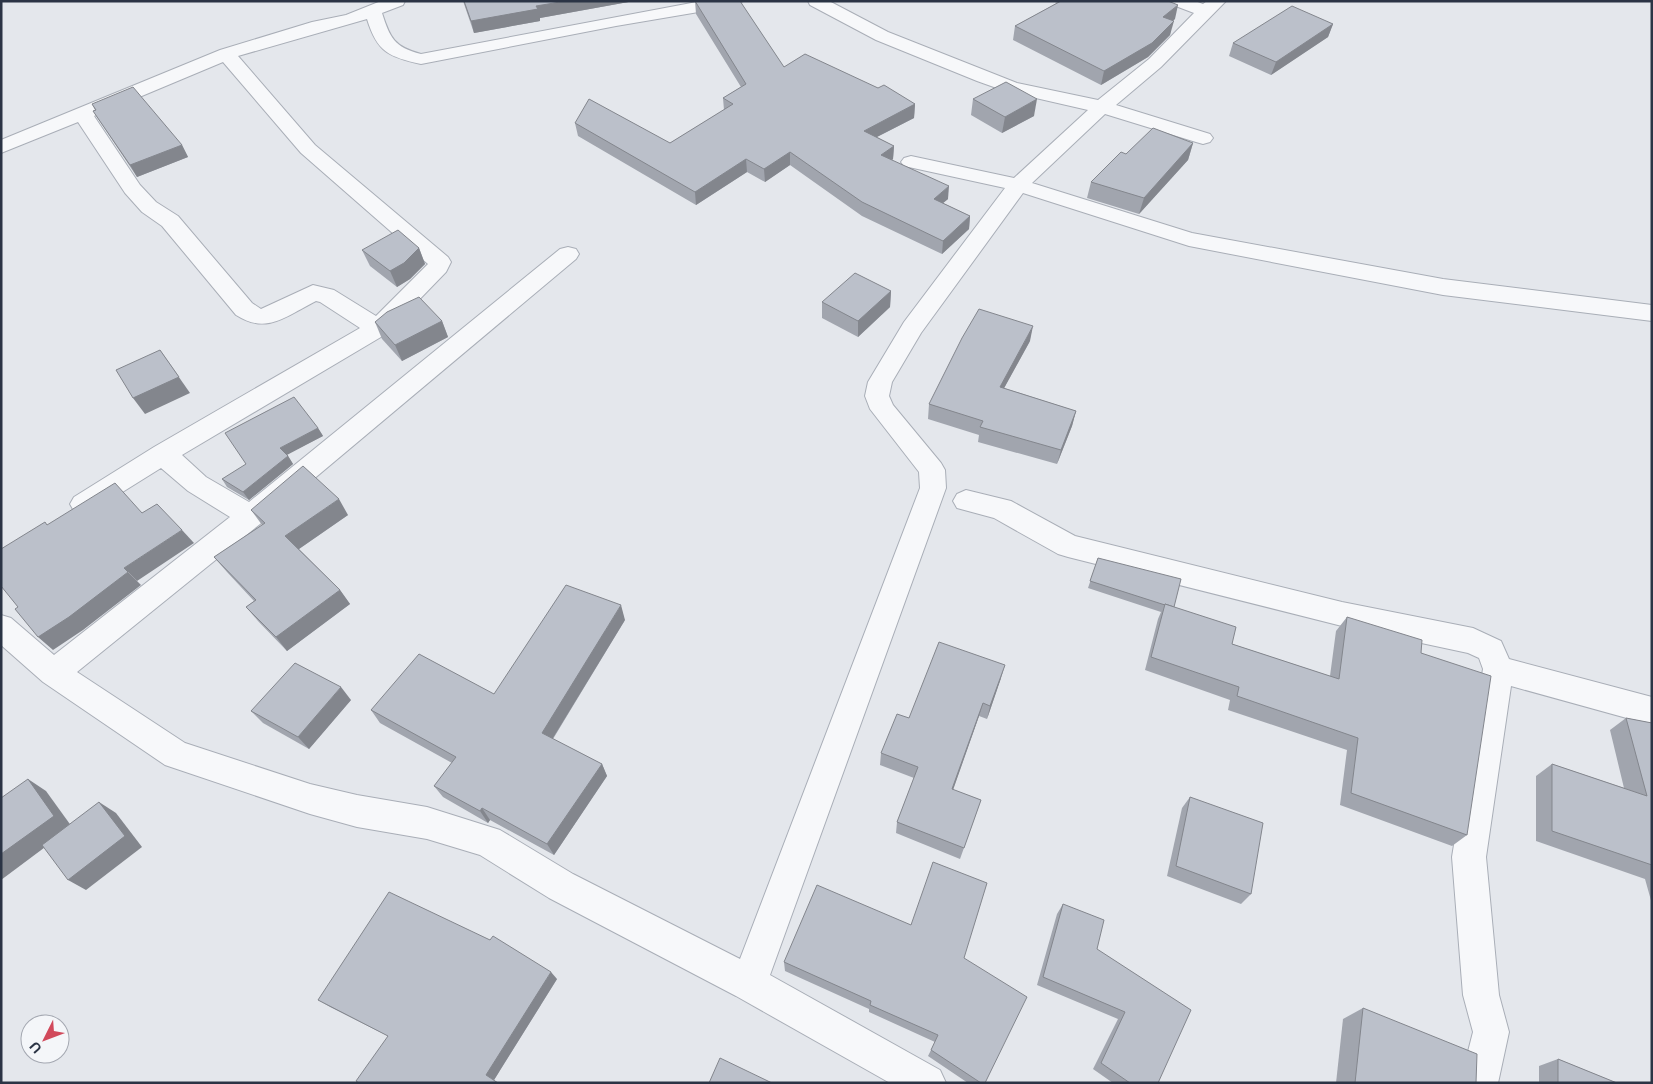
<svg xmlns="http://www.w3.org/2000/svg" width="1653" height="1084" font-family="Arial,sans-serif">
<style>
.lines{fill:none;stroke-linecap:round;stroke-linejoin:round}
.street-casing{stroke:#a9aeb7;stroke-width:2}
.street{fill:#f7f8fa;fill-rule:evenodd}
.wall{fill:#a1a5ae}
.shaded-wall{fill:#83868d}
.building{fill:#bbc0ca;stroke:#83868d}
</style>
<rect width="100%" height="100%" fill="#e4e7ec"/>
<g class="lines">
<defs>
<g id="street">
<path d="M381,1H405L403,5L382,13C390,38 394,47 421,54L702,1H742L740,5L734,6L616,26L421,64C389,57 377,52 367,19L238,56L315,145L448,257L451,262L446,272L386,334L182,455L206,477L249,502L560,249L568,247L576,249L579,254L576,259L260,524L77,672L185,743L310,784L357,795L427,807L500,830L573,874L740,959L920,488L919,472L870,409L865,396L868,382L904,322L1005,188L904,166L901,162L904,158L911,156L1014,178L1088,110L1005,91L977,81L876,40L810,5L808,1H829L888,32L1017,83L1098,100L1149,59L1194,13L1173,5L1171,1H1195L1203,4L1207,1H1226L1161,67L1116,105L1210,134L1213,138L1210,142L1203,144L1196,142L1105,114L1032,183L1192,233L1443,279L1652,305V321L1443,295L1189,246L1023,193L921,333L892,382L889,396L893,405L941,463L945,470L946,488L770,975L940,1070L946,1083H890L736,996L549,898L480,855L427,839L357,827L310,814L165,765L43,682L1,645V615L11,618L54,655L230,517L188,491L161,468L92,511L83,515L74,511L70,504L74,497L154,447L360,328L320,302L316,301C286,316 267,335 236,315L162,226L142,212L125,193L78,122L1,153V140L220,50L312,22L346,15ZM223,62L301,153L428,264L376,316L334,290L313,285L261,309L252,303L178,216L156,202L140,185L94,116Z"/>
<path d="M966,490L1011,501L1075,536L1342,602L1473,628L1501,641L1509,659L1652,697V725L1511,686L1486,857L1499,995L1509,1032L1498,1083H1460L1473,1032L1463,995L1452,857L1483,669L1479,658L1468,653L1342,626L1068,557L1058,554L994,518L957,508L953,501L957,494Z"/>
</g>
</defs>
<use href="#street" class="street-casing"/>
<use href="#street" class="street"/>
</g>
<g class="wall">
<path d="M463,1H634L540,18V21L474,33Z"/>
<path d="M695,1L784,67L878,88L915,104L914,118L877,137L894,146L893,159L892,160L948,199L943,203L970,216L969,229L942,254L862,216L790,165L765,182L747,172L696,205L578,136L575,123L670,143L724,110L723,98L741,87L696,14Z"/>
<path d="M1053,1H1169L1175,19L1172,21L1170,35L1148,57L1101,85L1013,40L1015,26L1057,3Z"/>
<path d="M1333,24L1328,37L1271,75L1229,56L1233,43Z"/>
<path d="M973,99L1034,116L1002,133L971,115Z"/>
<path d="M92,104L182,145L188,157L137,177L93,111L95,110Z"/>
<path d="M1193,143L1188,160L1139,214L1087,198L1091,182L1126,154Z"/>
<path d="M419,248L425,264L410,279L397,287L370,266L362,250Z"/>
<path d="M891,291L890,307L858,337L822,318V302Z"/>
<path d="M442,321L448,337L402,361L382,339L375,322Z"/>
<path d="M1030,341L1004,388L1076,411L1072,426L1057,464L978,442L979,435L928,419L929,404Z"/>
<path d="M318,428L323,436L287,454L293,464L249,500L227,487L222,479Z"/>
<path d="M251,510L348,515L299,549L340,590L350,604L287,651L258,621L246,607L254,601L227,572L214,557L262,525Z"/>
<path d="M1098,558L1174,607L1232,644L1330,676L1336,631L1347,617L1421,653L1467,835L1452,846L1340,805L1347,750L1228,710L1230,700L1145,670L1158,619L1161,612L1088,588Z"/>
<path d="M625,620L553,739L602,764L607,776L554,855L490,820L488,823L443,797L434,786L452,763L380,723L371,710L494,694Z"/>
<path d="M1001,678L987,719L979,716L953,790L981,800L960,859L896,833L897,822L914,778L880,765L881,753L909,718Z"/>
<path d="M351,700L309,749L263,723L251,711Z"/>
<path d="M1626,718L1652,723V904L1645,879L1536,841V776L1552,764L1624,788L1610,730Z"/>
<path d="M1190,797L1251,894L1241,904L1167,876L1182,808Z"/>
<path d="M1063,904L1097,949L1158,1083H1113L1093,1069L1118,1019L1037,985L1057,914Z"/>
<path d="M964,958L985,1083H968L928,1056L935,1042L869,1012V1009L785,971L784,962Z"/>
<path d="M557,979L494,1080L388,1036L330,1007L318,1000Z"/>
<path d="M1363,1008L1476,1083H1336L1343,1019Z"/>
<path d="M1558,1059L1617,1083H1539V1066Z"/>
</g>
<g class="shaded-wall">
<path d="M566,1H634L540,18V21L474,33L471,21L536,6Z"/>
<path d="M1178,5L1175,19L1159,31L1163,17Z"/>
<path d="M1174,21L1170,35L1148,57L1101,85L1104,71Z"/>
<path d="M1333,24L1328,37L1271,75L1276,62Z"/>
<path d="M1037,99L1034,116L1002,133L1005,117Z"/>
<path d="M915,104L914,118L863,144L864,131Z"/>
<path d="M1193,143L1188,160L1139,214L1144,198Z"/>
<path d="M182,145L188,157L137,177L130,165Z"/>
<path d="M894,146L893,159L880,169L881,155Z"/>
<path d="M790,152V165L765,182L764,169Z"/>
<path d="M746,159L747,172L696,205L695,192Z"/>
<path d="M949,186L948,199L932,212L934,199Z"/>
<path d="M970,216L969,229L942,254L943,241Z"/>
<path d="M419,248L425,264L410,279L397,287L390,271Z"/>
<path d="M891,291L890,307L858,337V321Z"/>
<path d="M442,321L448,337L402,361L395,345Z"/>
<path d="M1033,326L1030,341L997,401L1000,387Z"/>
<path d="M160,350L190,393L145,414L133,398Z"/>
<path d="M1076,411L1072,426L1057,464L1061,450Z"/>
<path d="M318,428L323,436L285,456L280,448Z"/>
<path d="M288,456L293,464L249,500L243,492Z"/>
<path d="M339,499L348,515L296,551L285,536Z"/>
<path d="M182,530L194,543L137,581L124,568Z"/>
<path d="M128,572L141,585L83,630L53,650L38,637Z"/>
<path d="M340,590L350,604L287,651L276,637Z"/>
<path d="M621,605L625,620L548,746L542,733Z"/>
<path d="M1005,665L1001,678L987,719L990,706Z"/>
<path d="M341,687L351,700L309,749L298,737Z"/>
<path d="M983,703L979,716L949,801L952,789Z"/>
<path d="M602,764L607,776L554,855L547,844Z"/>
<path d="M28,779L46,791L72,827L1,880V854Z"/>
<path d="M99,802L116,813L142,847L86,890L68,880Z"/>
<path d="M482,808L490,820L488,823L480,811Z"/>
<path d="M551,972L557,979L494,1080L486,1075Z"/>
</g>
<g class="building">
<path d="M464,1H566L536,6L538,9L471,21Z"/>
<path d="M695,1H740L784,67L805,54L878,88L884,85L915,104L864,131L894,146L881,155L949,186L934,199L970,216L943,241L862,202L790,152L764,169L746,159L695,192L575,123L589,99L670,143L733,104L723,98L746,84Z"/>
<path d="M1061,1H1168L1178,5L1163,17L1174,21L1152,43L1104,71L1015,26Z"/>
<path d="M1292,6L1333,24L1276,62L1233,43Z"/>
<path d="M1006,82L1037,99L1005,117L973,99Z"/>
<path d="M133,87L182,145L130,165L93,111L96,110L92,104Z"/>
<path d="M1153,128L1193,143L1144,198L1091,182L1121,152L1126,154Z"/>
<path d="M398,230L419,248L404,263L390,271L362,250Z"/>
<path d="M855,273L891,291L858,321L822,302Z"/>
<path d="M419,297L442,321L395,345L375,322L387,312Z"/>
<path d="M979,309L1033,326L1000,387L1076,411L1061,450L980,427L983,421L929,404L962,338Z"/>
<path d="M160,350L179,377L133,398L116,370Z"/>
<path d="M294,397L318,428L280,448L288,456L243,492L222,479L246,464L225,433Z"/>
<path d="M303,466L339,499L285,536L340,590L276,637L246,607L256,600L214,557L265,523L251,510Z"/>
<path d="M115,483L142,513L157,504L182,530L124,568L128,572L69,617L38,637L15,609L18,607L1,586V549L45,522L47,525Z"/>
<path d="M1098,558L1181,579L1174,607L1165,604V605L1090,581Z"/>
<path d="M566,585L621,605L542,733L602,764L547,844L482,808L480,811L434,786L456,757L371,710L419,654L494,694Z"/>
<path d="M1165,604L1236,627L1232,644L1339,679L1347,617L1422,640L1421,653L1491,676L1467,835L1351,793L1358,738L1237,696L1239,687L1151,657Z"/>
<path d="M939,642L1005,665L990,706L983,703L952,789L981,800L964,848L897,822L918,767L881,753L897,714L909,718Z"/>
<path d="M295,663L341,687L298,737L251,711Z"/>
<path d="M1626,718L1652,723V865L1552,831V764L1647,796Z"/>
<path d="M28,779L54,816L1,854V798Z"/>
<path d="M1190,797L1263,823L1251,894L1176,866Z"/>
<path d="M99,802L125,836L68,880L42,845Z"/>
<path d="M933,862L987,883L964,958L1027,997L985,1083H981L931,1050L938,1035L870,1005L871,1001L784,962L817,885L911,925Z"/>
<path d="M389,892L490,940L493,936L551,972L486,1075L498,1083H359L356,1081L388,1036L318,1000Z"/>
<path d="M1063,904L1104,920L1097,949L1191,1010L1158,1083H1130L1101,1063L1125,1012L1043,977Z"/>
<path d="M1363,1008L1477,1054L1476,1083H1355Z"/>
<path d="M720,1058L772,1083H709Z"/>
<path d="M1558,1059L1617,1083H1558Z"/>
</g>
<rect width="1653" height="1084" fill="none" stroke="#2b3445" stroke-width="5"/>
<g transform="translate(45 1039) rotate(228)"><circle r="24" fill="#f4f6f9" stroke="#a4a8b1"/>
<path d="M0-4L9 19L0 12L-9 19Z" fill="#d1495b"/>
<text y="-8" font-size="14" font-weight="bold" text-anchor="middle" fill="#2b3445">U</text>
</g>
</svg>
